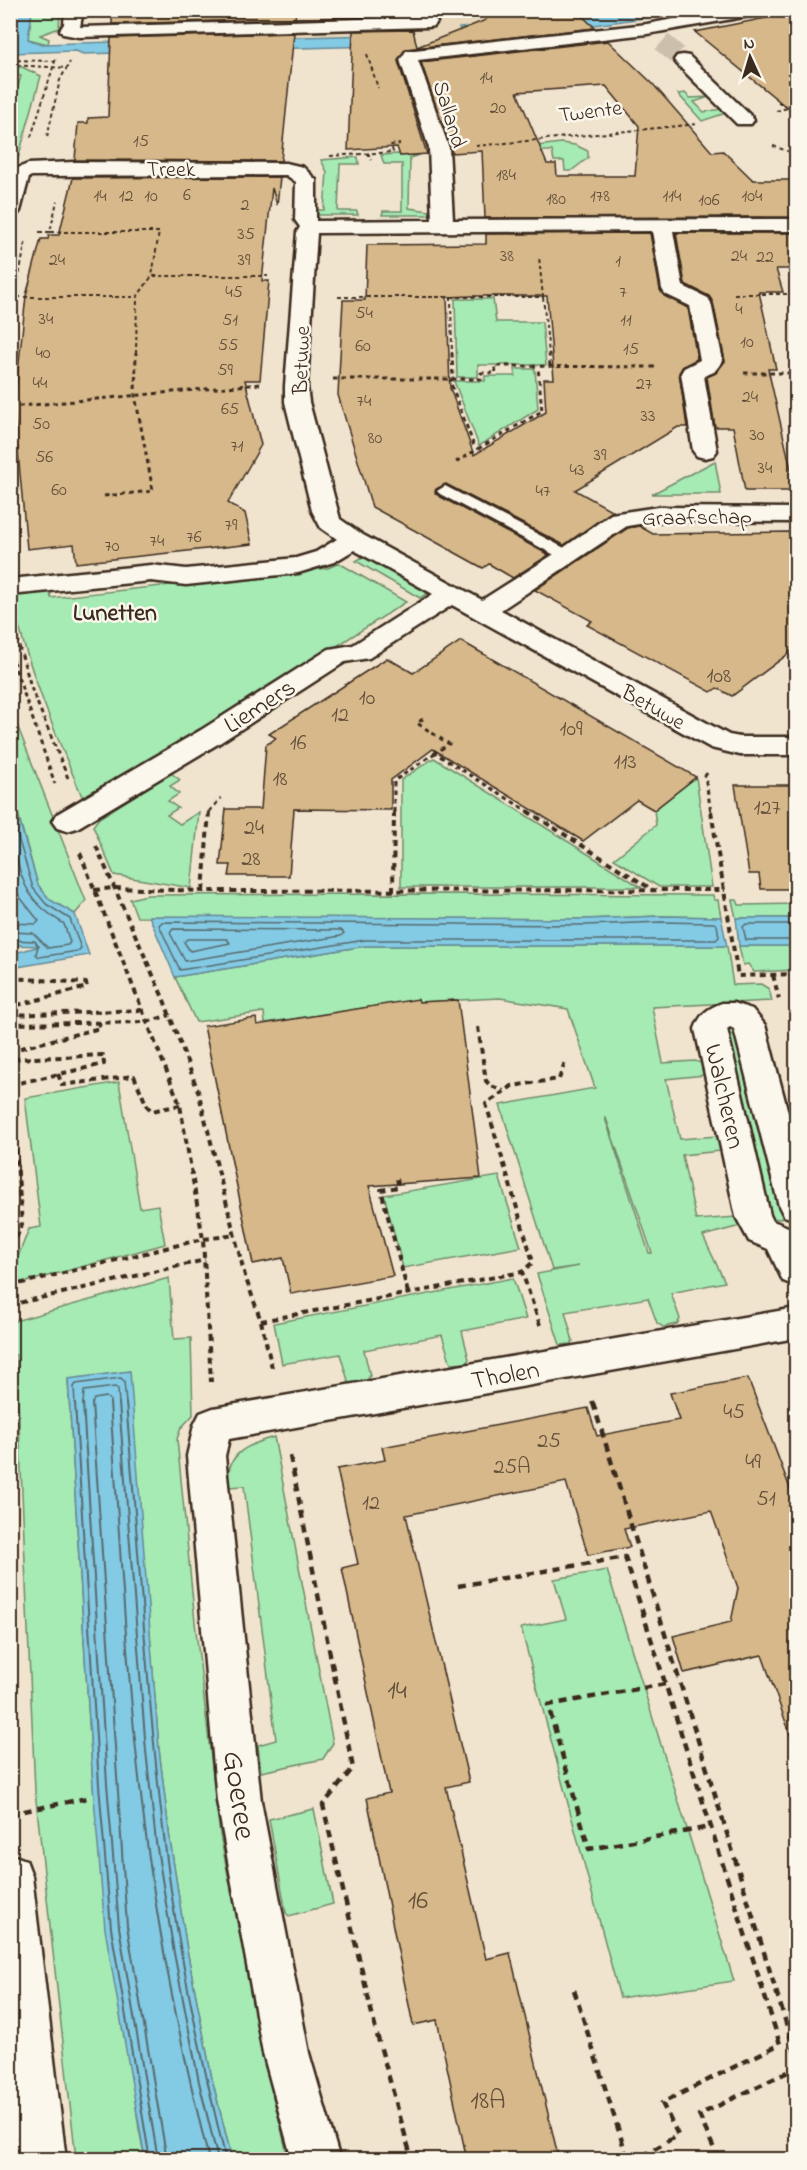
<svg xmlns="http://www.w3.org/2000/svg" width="807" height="2170" font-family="'Indie Flower',sans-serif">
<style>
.built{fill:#e8d7ba}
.green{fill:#a6eab4;stroke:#708a69;stroke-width:1.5;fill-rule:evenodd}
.water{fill:#83cae4;stroke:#668a95;stroke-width:1.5}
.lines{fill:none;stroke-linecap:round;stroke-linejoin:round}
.shore-far1{stroke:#586a6d;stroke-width:1.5}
.shore{stroke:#586a6d;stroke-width:2}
.building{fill:#d6b88a;stroke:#3b2a1e;stroke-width:1.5;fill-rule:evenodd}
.street-tunnel{stroke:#ccbfac;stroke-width:20;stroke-dasharray:20 10;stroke-linecap:butt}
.lane-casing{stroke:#3b2a1e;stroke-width:5}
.street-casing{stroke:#3b2a1e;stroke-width:5}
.path-far3{stroke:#3b2a1e;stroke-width:2;stroke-dasharray:4 3;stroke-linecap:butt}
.path-far2{stroke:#3b2a1e;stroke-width:3;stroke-dasharray:4.5 4;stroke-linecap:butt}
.path-far1{stroke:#3b2a1e;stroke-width:4;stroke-dasharray:6 4.5;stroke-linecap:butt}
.path{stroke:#3b2a1e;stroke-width:4.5;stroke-dasharray:8 6;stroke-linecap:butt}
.lane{fill:#fbf7ec;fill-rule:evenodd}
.street{fill:#fbf7ec;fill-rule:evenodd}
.path-bridge{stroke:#3b2a1e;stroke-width:2;stroke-dasharray:4 3;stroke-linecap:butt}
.labels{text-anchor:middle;stroke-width:5;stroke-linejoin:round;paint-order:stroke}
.far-number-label{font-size:18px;fill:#624e39}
.far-street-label{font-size:22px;fill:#3b2a1e;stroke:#fbf7ec}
.number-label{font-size:22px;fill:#624e39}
.far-quarter-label{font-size:24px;font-weight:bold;fill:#3b2a1e;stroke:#fbf7ec}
.street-label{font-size:26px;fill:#3b2a1e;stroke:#fbf7ec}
.near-number-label{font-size:27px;fill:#624e39}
.near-street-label{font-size:32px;fill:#3b2a1e;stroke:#fbf7ec}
</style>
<rect width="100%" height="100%" fill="#f0e4cf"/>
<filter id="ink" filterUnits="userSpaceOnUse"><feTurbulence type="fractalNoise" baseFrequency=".0167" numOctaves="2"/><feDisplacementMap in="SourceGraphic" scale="12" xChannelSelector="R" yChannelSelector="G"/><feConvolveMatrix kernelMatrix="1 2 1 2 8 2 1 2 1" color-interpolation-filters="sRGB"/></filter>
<g filter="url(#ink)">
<path class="built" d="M146,11H619L459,29L465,36L426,44L375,46L373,35L144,40Z"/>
<g class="green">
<path d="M32,11H60L59,28L40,35L49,39L48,44L28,39Z"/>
<path d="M11,67H22L41,76L11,184V109L21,76L11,74Z"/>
<path d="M685,93L690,98L709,97L694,102L704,112L721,109L726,113L702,121L678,94Z"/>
<path d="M561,143L575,145L588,151V158L571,171H565L564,161H554L552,151H533L528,147Z"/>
<path d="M399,154L400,156L420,155L410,158L409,208L430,211L429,215H382L383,211H402V164H384L381,155Z"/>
<path d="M358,157L359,164H340L338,211H357L358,215H315L313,210H324L327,172L321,160Z"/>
<path d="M455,299H493L496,322H542L546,365H478V377H457Z"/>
<path d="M515,369H535L538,409L479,446L454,381H485V376H515Z"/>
<path d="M715,461L721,494H652Z"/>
<path d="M364,556L428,593L420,598L356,561Z"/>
<path d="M339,563L406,602L98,798L84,801C55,733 27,667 11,595L50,591L51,598L328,568Z"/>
<path d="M10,707L86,901L75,914L50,900L38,885L11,789Z"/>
<path d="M434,758L641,887H401V780Z"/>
<path d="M171,773L180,780L170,786L179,794L168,801L178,808L167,815L180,824L199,812L191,888L114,875L93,826L99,818Z"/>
<path d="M696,777L712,887H659L614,859L656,825L654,810Z"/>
<path d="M404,894L713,895L714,900H718L721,917L661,916L586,919L137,917L130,899L147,895Z"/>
<path d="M732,900H737L739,905L796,904V918H736Z"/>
<path d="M365,946H727L733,985L761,984L769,989L772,1001L652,1007L663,1063L695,1061L705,1064L707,1074L705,1075L666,1079L680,1139L717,1136L721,1138L724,1150L721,1151L682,1155L696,1220L737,1217L742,1223L740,1226L703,1236L725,1282L671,1293L680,1319L677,1324L663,1327L657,1323L648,1298L565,1312L573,1341L571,1344L560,1345L537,1274L579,1266L552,1270L500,1105L595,1088L568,1009L500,998L419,1002L417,1000L265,1023L264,1012L196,1022L175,977ZM605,1118H606L652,1253H649Z"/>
<path d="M739,946H796V970L754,972L748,964L743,965Z"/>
<path d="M732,1028L735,1029L783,1214L781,1219L770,1218L726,1029Z"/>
<path d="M119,1082L140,1208L158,1205L165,1244L19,1284L17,1259L29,1229L41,1227L25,1098Z"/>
<path d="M499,1176L521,1247L403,1268L384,1195Z"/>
<path d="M169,1278L174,1339L191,1338L193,1415L181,1428L177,1439L195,1622L220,1835L255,2010L288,2159H232L212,2079L187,1950L170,1840L159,1749L129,1371L68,1380L93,1786L139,2129L145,2159H76L35,1791L16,1355H11V1322Z"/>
<path d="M513,1278L526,1319L462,1331L469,1359L466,1363L451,1364L442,1335L364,1350L370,1376L366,1382L349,1384L340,1354L282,1364L274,1323Z"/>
<path d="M274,1437L333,1743L323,1759L261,1772L258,1745L276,1740L244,1486L228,1487C225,1454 246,1445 274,1437Z"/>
<path d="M607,1570L734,1981L620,1998L521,1628L566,1619L554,1579Z"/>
<path d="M314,1809L333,1904L289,1916L286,1913L269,1819Z"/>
</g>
<g class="water">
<path d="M10,11H32L28,39L41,44L373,35L375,46L83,54L76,51L11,53Z"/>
<path d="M619,11H693L587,26L465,37L459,28Z"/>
<path d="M10,789L38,885L50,900L75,914L89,955L11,968V954L40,946L11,945Z"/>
<path d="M149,916L586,919L661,916L721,917L727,946H365L175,977Z"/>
<path d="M736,918H796V946H739Z"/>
<path d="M130,1371L159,1749L170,1840L187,1950L212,2079L232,2159H145L105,1929L93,1786L68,1379Z"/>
</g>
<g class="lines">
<g class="shore-far1">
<path d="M10,810L33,888L46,904L70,919L81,948L78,951L39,957L36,954L38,946L35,941L10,940"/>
<path d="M10,837C24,882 22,898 64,924L70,942L68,945L48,948L33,933L10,932"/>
<path d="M10,870L19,896L39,921L36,924L10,923"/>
<path d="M162,922L586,925L661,922L714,923L717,925L719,937L716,940H365L180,970L159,925Z"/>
<path d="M796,924H746L743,927L746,940H796"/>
<path d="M173,929L341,930L344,933L341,936L185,961L170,933Z"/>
<path d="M187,939H227L230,943L190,951L184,942Z"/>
<path d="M75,1404L74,1387L76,1384L121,1378L124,1381L126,1404"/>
<path d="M83,1404L84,1391L115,1387L118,1389L119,1404"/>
<path d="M92,1404L94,1399L106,1397L110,1400V1404"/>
</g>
<g class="shore">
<path d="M75,1403L99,1785L111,1928L150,2160"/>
<path d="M83,1403L107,1784L119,1927L158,2160"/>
<path d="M92,1403L127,1926L167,2160"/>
<path d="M110,1403C121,1549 127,1697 147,1843C161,1950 183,2056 209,2160"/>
<path d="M119,1403L146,1751L156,1842L174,1953L199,2082L218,2160"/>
<path d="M126,1403C140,1561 148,1719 169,1876C182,1972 203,2066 226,2160"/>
</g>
</g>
<g class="building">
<path d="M112,10H296L295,19L112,24Z"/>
<path d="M354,10H410V15L353,17Z"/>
<path d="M503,10H565L577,15L579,13L595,28L406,49L398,61L427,154L400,156L397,147L348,150L353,31L413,30L417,47L486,20V16Z"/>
<path d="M796,14V115L695,32L771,17Z"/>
<path d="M294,33L281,161L75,160L78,123H88V118L108,117L111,38Z"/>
<path d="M608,41L652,83L712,152L723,151L753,180H796V217L485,218L482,151L452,153L421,62ZM606,86L639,126L635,176H557L556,164H547L517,92Z"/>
<path d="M280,177L277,205L272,188L262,281H269L260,380H245L261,445L228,503L245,513L252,544L76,563L74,544L27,549L14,409L26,296L41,239H48L49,235H59L73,178Z"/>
<path d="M650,233L660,290L664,296L688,308L697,359L683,366L679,373L687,427H678L575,490L613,511L564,545L446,484L436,489L435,493L439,496L549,555L513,578L489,564L483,568L372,507L338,395L343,300H365L367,245L486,244V234ZM472,296H547L554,379H544L546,412L474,455L450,388L447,297Z"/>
<path d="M676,233H796V269H776L783,292H759L776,369H768L796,491H745L733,427H715L707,377L716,373L725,361L713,302L709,296L685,284Z"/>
<path d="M639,526L653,534L789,532L796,565V648L732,696L717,688L711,692L587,625L592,621L535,590L628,528Z"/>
<path d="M461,641L696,777L654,810L637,800L583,841L433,749L391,780V810L294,809L289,876H229L231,865H220L226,809H261L266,745L276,738L269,734L387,658L413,673Z"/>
<path d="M735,785H796V889H761L759,874H749Z"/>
<path d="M418,999L419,1002L458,1000L481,1178L369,1186L393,1276L291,1294L283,1258L253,1264L204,1026L256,1018L257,1025Z"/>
<path d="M748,1378L796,1504V1736L791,1737L762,1655L684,1673L673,1636L731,1622L738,1588L711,1511L624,1529L630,1547L588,1555L566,1482L406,1515L469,1782L446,1787L486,1959L510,1953L559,2160H467L437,2020L413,2025L367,1798L389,1793L342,1568L358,1564L337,1469L385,1460L382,1447L588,1408L597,1436L679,1420L670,1393Z"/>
</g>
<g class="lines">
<path class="street-tunnel" d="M662,42L683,60"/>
<defs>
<path id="lane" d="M445,486L574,553L576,556L568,561L562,559L440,494L437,491Z"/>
<g id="street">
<path d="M65,10H83L80,27L428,17L434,18L437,22L434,26L428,27L79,37L63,34L60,30L64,24Z"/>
<path d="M722,10H763L755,15L647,34L418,60L449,148L453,220L796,219V231H673L683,286L708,298L711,303L723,361L714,372L704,376L717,451L713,456L705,458L697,456L693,451L681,373L684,368L700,360L690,306L665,294L662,289L652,231L317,233L307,386L309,402L340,519L363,535L482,600L559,551L611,514L658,507L796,508V522L658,521L627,526L501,610L729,735L740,737H796V755H740L711,748L452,605L369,658L345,662L221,742L77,828L67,831L57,828L52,821L57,814L201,730L329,649L353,645L433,594L354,550L334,562L298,573L186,585L151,581L10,595V579L151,565L186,569L296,558L316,552L337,539L321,528L312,511L285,402V386L297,232L300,227L295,220L296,182L286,175L32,176L29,177L20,211L17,215L10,217V173L13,170L28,164L74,162L286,163L303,167L316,180V221L432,220L429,148L400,60L406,51L647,24Z"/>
<path d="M683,55L689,56L751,116L754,120L751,124H737L677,64L674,60L677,56Z"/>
<path d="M722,1003H734L752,1009L765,1025L796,1143V1220L784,1216L779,1206L734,1029L730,1027L727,1029L770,1215L773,1221L793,1229L796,1235V1286L783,1281L768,1249L749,1241L736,1217L695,1029C700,1014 708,1008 722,1003Z"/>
<path d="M796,1308V1338L229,1439L225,1456L261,1801L309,2053L340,2160H292L263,2053L217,1801L187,1456L194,1425L200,1413L213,1408Z"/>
<path d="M10,1854L26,1860L32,1876L66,2160H18L10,2091Z"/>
</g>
</defs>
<use href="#lane" class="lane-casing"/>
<use href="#street" class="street-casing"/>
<g class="path-far3">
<path d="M367,54L378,88"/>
<path d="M10,60L57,61"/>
<path d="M10,65L68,68"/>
<path d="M776,111L796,106"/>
<path d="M31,137L56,58"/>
<path d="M47,137L60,80L70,62"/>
<path d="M476,146L698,124"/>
<path d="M773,146L796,154"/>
<path d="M368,153L371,160"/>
<path d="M330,156L393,152L391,145L400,144"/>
<path d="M39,232H50L57,201"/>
<path d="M50,232H159L152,276"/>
<path d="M734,294H796"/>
<path d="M10,297H137L152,276H268"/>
<path d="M338,297H451L452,354"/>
<path d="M451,297H543L539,257"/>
<path d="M543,297L549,354"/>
<path d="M10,322L26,240"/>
<path d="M136,354L137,297"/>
</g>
<g class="path-far2">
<path d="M452,353L453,379L450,381L474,446L478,449"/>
<path d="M549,353L550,367"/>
<path d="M744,373H796"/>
<path d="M333,379H481V373H496L495,366L657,367"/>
<path d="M10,407L260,384"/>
<path d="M456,462L542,411L538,367"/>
<path d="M104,496L153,491L135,395L136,353"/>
<path d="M12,622L32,690L68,778"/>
<path d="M10,653L55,784"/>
<path d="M423,719L417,723L449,744L435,753L529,812"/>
<path d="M707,773L705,776L711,812"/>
<path d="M209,812L221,798"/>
<path d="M394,812V781L435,753"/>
</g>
<g class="path-far1">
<path d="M527,811L653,890"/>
<path d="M711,811L738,976L796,974"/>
<path d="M96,846L164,1000L198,1091L245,1276L261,1321L273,1372"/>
<path d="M80,853L180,1105L203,1239L211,1382"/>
<path d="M94,890L114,888L203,891L725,890"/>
<path d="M203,891L209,811"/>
<path d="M393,891L394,811"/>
<path d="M773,975L779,999"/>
<path d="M10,978L86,983L87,987L10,1007"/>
<path d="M10,1015L144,1010"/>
<path d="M10,1024L147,1022L170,1015"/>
<path d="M478,1027L486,1081L491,1086L504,1091"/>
<path d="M58,1074L62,1085L134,1076L147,1106L152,1111L180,1105"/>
<path d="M10,1085L104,1064L103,1055L15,1059L13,1050L100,1028L99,1022"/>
<path d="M10,1108L13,1113L22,1224L10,1253"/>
<path d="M397,1179L399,1187L381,1190L408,1293"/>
<path d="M10,1286L203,1239L236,1235"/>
<path d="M10,1305L205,1260"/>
<path d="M261,1321L522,1272"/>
<path d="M540,1325L522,1272L533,1262L486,1104L512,1086L559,1079L565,1062"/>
<path d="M592,1401L593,1404"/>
</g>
<g class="path">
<path d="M593,1403L796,2055"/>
<path d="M290,1456L353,1768L323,1805L376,2031L412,2160"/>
<path d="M458,1586L625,1557L780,2044L662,2103L678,2135L636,2160"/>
<path d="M665,1684L548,1705L589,1849L710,1827"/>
<path d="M10,1814L92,1797"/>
<path d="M574,1990L628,2160"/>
<path d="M719,2160L699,2115L796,2068"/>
</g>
<use href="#lane" class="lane"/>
<use href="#street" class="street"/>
<path class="path-bridge" d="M778,102L796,111"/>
</g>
</g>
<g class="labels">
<g class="far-number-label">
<text x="486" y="83">14</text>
<text x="498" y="113">20</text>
<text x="141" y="146">15</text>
<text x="506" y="180">184</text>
<text x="187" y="200">6</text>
<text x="100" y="201">14</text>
<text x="126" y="201">12</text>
<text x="151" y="201">10</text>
<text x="600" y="201">178</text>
<text x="672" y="201">114</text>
<text x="752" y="201">104</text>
<text x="556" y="204">180</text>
<text x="709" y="205">106</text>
<text x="245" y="210">2</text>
<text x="246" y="239">35</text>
<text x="507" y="261">38</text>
<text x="739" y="261">24</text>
<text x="765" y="262">22</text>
<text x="57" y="265">24</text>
<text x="244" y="265">39</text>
<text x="618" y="266">1</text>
<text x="234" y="297">45</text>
<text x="623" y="297">7</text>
<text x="739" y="314">4</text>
<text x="364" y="318">54</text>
<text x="46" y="324">34</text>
<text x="230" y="325">51</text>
<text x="626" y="325">11</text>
<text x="747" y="347">10</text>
<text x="228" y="350">55</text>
<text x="363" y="351">60</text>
<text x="631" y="354">15</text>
<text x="43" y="358">40</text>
<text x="225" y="375">59</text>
<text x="40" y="388">44</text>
<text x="644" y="389">27</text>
<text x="750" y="402">24</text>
<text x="364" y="406">74</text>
<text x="230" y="414">65</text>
<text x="648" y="421">33</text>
<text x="41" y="429">50</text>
<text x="757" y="440">30</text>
<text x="375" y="443">80</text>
<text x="237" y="451">71</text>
<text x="600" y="460">39</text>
<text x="44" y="462">56</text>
<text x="765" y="473">34</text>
<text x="577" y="475">43</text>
<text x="59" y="495">60</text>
<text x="543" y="496">47</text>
<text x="231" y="530">79</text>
<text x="194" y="542">76</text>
<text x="157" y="546">74</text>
<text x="112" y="551">70</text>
</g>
<g class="far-street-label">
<text transform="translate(590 110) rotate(-7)" y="8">Twente</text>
<text transform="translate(451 114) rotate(73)" y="8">Salland</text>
<text x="171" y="176">Treek</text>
<text transform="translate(300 360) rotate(-88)" y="8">Betuwe</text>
<text transform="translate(697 516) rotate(-1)" y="8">Graafschap</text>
<text transform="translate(654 706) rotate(29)" y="8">Betuwe</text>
</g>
<g class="number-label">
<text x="719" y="682">108</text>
<text x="367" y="704">10</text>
<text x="340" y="721">12</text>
<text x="571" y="735">109</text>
<text x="298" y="749">16</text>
<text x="625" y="768">113</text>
<text x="280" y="785">18</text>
<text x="767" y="814">127</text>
<text x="254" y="834">24</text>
<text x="251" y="865">28</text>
<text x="734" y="1418">45</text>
<text x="549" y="1447">25</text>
<text x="753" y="1468">49</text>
<text x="512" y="1473">25A</text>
<text x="766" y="1505">51</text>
<text x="371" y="1509">12</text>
</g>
<g class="far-quarter-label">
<text x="115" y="620">Lunetten</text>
</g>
<g class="street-label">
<text transform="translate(259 705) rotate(-33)" y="9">Liemers</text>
<text transform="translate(726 1096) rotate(77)" y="9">Walcheren</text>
<text transform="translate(505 1374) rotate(-10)" y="9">Tholen</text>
</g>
<g class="near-number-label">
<text x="397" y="1698">14</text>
<text x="418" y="1908">16</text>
<text x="488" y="2108">18A</text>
</g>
<g class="near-street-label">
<text transform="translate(241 1795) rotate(82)" y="11">Goeree</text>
</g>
</g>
<rect width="807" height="2170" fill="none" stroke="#fbf7ec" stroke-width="36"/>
<rect x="18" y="18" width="771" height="2134" fill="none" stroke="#3b2a1e" stroke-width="2" filter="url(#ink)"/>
<g transform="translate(750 57) rotate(356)" stroke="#fbf7ec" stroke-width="4.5" paint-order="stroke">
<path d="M0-4.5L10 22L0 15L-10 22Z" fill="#3b2a1e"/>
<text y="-9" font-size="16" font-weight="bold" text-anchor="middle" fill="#3b2a1e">N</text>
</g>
</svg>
